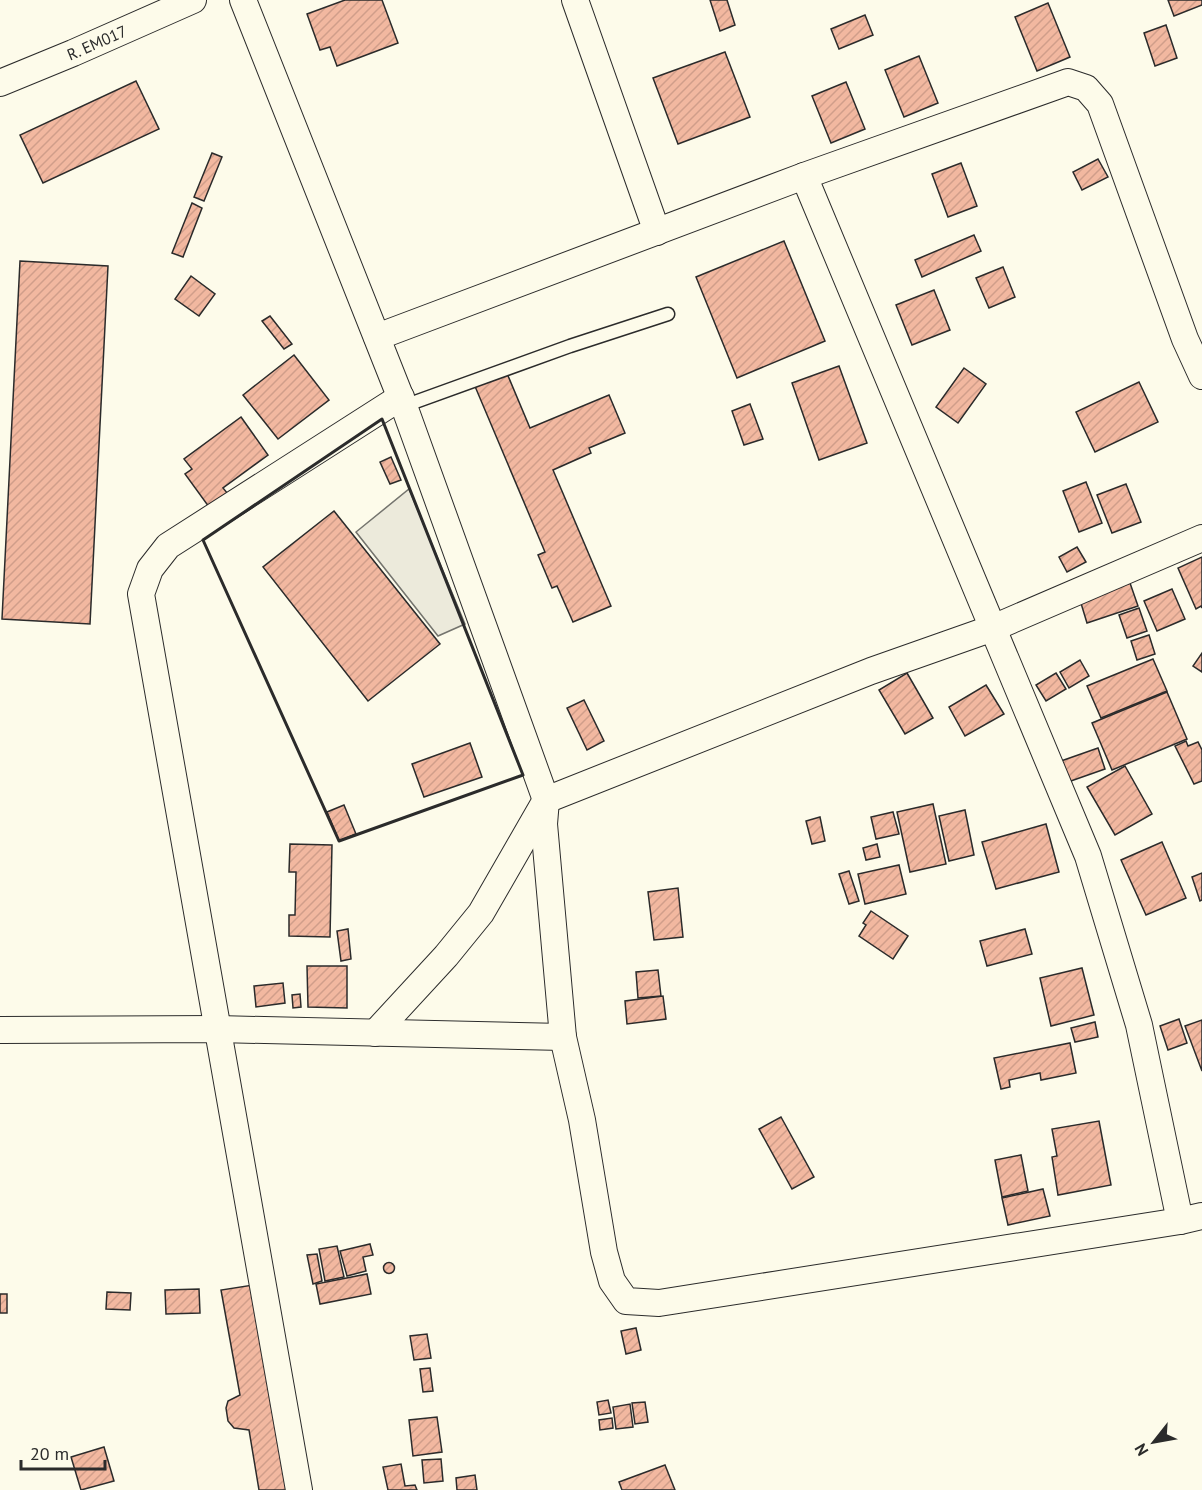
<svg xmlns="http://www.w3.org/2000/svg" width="1202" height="1490" font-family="'PT Sans',sans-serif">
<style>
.parking{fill:#eceadb;stroke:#74746e;stroke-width:1.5}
.building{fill:url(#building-hatch);stroke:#2b2b2b;stroke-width:1.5}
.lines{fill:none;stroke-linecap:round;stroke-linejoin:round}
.service-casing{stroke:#2b2b2b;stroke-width:15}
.minor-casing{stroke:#2b2b2b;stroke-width:28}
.service{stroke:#fdfbea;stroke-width:12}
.minor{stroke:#fdfbea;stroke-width:26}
.wall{stroke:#2b2b2b;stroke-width:3}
.labels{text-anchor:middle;stroke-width:4.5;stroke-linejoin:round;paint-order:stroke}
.street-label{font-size:16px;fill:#2b2b2b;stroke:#fdfbea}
</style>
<defs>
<pattern id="building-hatch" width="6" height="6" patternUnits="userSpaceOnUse" patternTransform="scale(1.5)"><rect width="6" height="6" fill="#f2b8a0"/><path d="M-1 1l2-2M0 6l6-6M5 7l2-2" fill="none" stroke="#d09e8a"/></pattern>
</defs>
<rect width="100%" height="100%" fill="#fdfbea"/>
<path class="parking" d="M409,489L465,624L438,636L356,532Z"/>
<g class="building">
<path d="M345,0H382L398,43L337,66L330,47L320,50L307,14Z"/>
<path d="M710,0H727L735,25L720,31Z"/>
<path d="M1168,0H1202V5L1174,16Z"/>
<path d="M1048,3L1070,57L1037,71L1015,17Z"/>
<path d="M865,15L873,35L839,49L831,29Z"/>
<path d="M1166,25L1177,58L1155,66L1144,33Z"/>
<path d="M725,52L750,117L678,144L653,78Z"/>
<path d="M919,56L938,103L904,117L885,70Z"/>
<path d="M136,81L159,129L43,183L20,135Z"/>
<path d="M846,82L865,129L831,143L812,96Z"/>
<path d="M212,153L222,157L204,201L194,197Z"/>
<path d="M1098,159L1108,177L1082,190L1073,172Z"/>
<path d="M961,163L977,206L948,217L932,174Z"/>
<path d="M192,203L202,208L183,257L172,253Z"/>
<path d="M974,235L981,251L922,277L915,260Z"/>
<path d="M784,241L825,341L737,378L696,277Z"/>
<path d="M20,261L108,266L90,624L2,619Z"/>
<path d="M1003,267L1015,297L989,308L976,278Z"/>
<path d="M191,276L215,294L199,316L175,299Z"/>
<path d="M934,290L950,330L912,345L896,305Z"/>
<path d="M270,316L292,344L284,349L262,321Z"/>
<path d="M294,355L329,400L278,439L243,395Z"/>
<path d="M839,366L867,443L819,460L792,383Z"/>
<path d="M964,368L986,384L958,423L936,407Z"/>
<path d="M506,371L530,428L609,395L625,433L589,448L591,453L553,470L611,606L573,622L557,586L552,588L538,555L545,552L474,384Z"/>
<path d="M1139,382L1158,422L1095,452L1076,412Z"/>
<path d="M750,404L763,439L744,445L732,411Z"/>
<path d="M241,417L268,455L223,488L228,494L209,507L185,474L192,469L184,459Z"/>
<path d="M391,457L401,480L390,484L380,462Z"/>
<path d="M1086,482L1102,523L1079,532L1063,491Z"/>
<path d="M1126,484L1141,522L1112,533L1097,495Z"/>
<path d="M334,511L440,644L368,701L263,567Z"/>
<path d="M1077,547L1086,562L1067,572L1059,557Z"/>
<path d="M1202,557V608L1201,606L1196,609L1178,568Z"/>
<path d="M1130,583L1138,606L1087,623L1080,600Z"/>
<path d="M1172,589L1185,619L1157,631L1144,601Z"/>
<path d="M1139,608L1147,631L1127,638L1119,615Z"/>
<path d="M1149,635L1155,654L1137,660L1131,641Z"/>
<path d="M1202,653V672L1193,666Z"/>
<path d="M1153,659L1167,691L1101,718L1087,686Z"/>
<path d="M1080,660L1089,676L1069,688L1060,672Z"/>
<path d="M907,673L933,718L905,734L879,690Z"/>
<path d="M1056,673L1066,689L1046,701L1036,685Z"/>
<path d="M986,685L1004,714L965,736L949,707Z"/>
<path d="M1167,692L1187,739L1112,770L1092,723Z"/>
<path d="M584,700L604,741L587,750L567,708Z"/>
<path d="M1186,741L1188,746L1198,742L1202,750V781L1194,784L1175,746Z"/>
<path d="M470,743L482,777L424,797L412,764Z"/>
<path d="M1098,748L1105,769L1068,782L1061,761Z"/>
<path d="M1125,766L1152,814L1115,835L1087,787Z"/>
<path d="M933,804L946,864L910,872L897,812Z"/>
<path d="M344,805L356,834L339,841L327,812Z"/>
<path d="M965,810L974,855L949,861L939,816Z"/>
<path d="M893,812L899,834L876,839L871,817Z"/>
<path d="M820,817L825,841L812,844L806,821Z"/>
<path d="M1046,824L1059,872L996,889L982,842Z"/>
<path d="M1162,842L1186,898L1146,915L1121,860Z"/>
<path d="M290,844L332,845L330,937L289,936V915H295L296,872H289Z"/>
<path d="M877,844L880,857L866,860L863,848Z"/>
<path d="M899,865L906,894L865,904L858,874Z"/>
<path d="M849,871L859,901L849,904L839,874Z"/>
<path d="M1202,873V900L1200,901L1192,877Z"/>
<path d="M678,888L683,937L654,940L648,892Z"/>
<path d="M871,911L908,936L893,959L859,936L866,925L863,923Z"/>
<path d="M348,929L351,959L341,961L337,931Z"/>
<path d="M1025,929L1032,954L987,966L980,941Z"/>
<path d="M307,966H347V1008L308,1007Z"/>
<path d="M1082,968L1094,1015L1051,1026L1040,978Z"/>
<path d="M658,970L661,996L638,998L636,972Z"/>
<path d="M283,983L285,1003L256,1007L254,986Z"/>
<path d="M300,994L301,1007L293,1008L292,995Z"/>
<path d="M663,996L666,1019L627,1024L625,1001Z"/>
<path d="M1179,1019L1187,1043L1168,1050L1160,1026Z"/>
<path d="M1202,1020V1071L1185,1026Z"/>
<path d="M1095,1022L1098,1037L1075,1042L1071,1028Z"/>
<path d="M1070,1043L1076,1073L1041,1080L1040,1073L1009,1080L1010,1087L1001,1089L994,1058Z"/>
<path d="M781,1117L814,1177L792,1189L759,1129Z"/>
<path d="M1099,1121L1111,1185L1058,1195L1052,1157L1057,1156L1052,1129Z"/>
<path d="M1021,1155L1028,1191L1002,1197L995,1160Z"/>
<path d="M1043,1189L1050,1216L1008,1225L1002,1198Z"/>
<path d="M370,1244L373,1255L363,1257L366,1271L347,1276L340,1251Z"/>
<path d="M337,1246L344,1277L325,1281L319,1249Z"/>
<path d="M317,1254L322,1281L313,1284L307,1255Z"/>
<circle cx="389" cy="1268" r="5.5"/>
<path d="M367,1274L371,1294L320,1304L316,1284Z"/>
<path d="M253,1285L289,1490H259L249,1430L234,1428L228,1421L226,1408L228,1401L240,1395L221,1290Z"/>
<path d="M199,1289L200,1313L166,1314L165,1290Z"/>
<path d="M107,1292L131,1293L130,1310L106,1309Z"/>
<rect x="0" y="1294" width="7" height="19"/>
<path d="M636,1328L641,1350L626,1354L621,1331Z"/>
<path d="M427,1334L431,1358L414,1360L410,1336Z"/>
<path d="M430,1368L433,1391L423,1392L420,1369Z"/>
<path d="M608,1400L611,1413L599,1415L597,1402Z"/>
<path d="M645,1402L648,1422L635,1424L632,1403Z"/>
<path d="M630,1404L633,1427L616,1429L613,1407Z"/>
<path d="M437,1417L442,1452L413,1456L409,1420Z"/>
<path d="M612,1418L613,1428L600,1430L599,1420Z"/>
<path d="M104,1447L114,1481L81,1490L71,1457Z"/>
<path d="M441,1459L443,1481L424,1483L422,1460Z"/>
<path d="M401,1464L405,1486L415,1485L417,1490H388L383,1467Z"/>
<path d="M665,1465L675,1490H622L619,1482Z"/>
<path d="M475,1475L477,1490H457L456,1478Z"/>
</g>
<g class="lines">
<defs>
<path id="service" d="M404,406L570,346L668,314"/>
<g id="minor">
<path d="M243,0L404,406L546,800L544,824L563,1037L582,1120L604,1252L612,1281L626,1301L659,1303L1180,1221L1202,1216"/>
<path d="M575,0L657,232"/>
<path id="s1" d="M0,83L73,53L193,0"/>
<path d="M804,176L1088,856L1139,1025L1180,1221"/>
<path d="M377,337L804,176L1068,82L1086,88L1100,104L1185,339L1202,376"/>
<path d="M0,1030L218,1029L563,1037"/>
<path d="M375,1033L446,956L481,913L546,800L871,671L993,628L1202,538"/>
<path d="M299,1490L141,594L150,569L168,546L401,397"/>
</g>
</defs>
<use href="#service" class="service-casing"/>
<use href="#minor" class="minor-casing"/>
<use href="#service" class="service"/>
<use href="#minor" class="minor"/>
<path class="wall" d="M382,419L523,775L339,841L203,540Z"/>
</g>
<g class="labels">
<g class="street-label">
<text dy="6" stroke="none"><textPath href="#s1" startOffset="105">R. EM017</textPath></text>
</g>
</g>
<g transform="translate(1154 1442) rotate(239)" stroke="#fdfbea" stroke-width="4.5" paint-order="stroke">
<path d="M0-4.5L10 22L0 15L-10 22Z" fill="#2b2b2b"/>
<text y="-9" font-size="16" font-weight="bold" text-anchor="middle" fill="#2b2b2b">N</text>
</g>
<path d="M21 1460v9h84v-9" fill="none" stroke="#2b2b2b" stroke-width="3"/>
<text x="30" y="1460" font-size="18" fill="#2b2b2b" stroke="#fdfbea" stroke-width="4.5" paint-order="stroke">20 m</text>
</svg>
